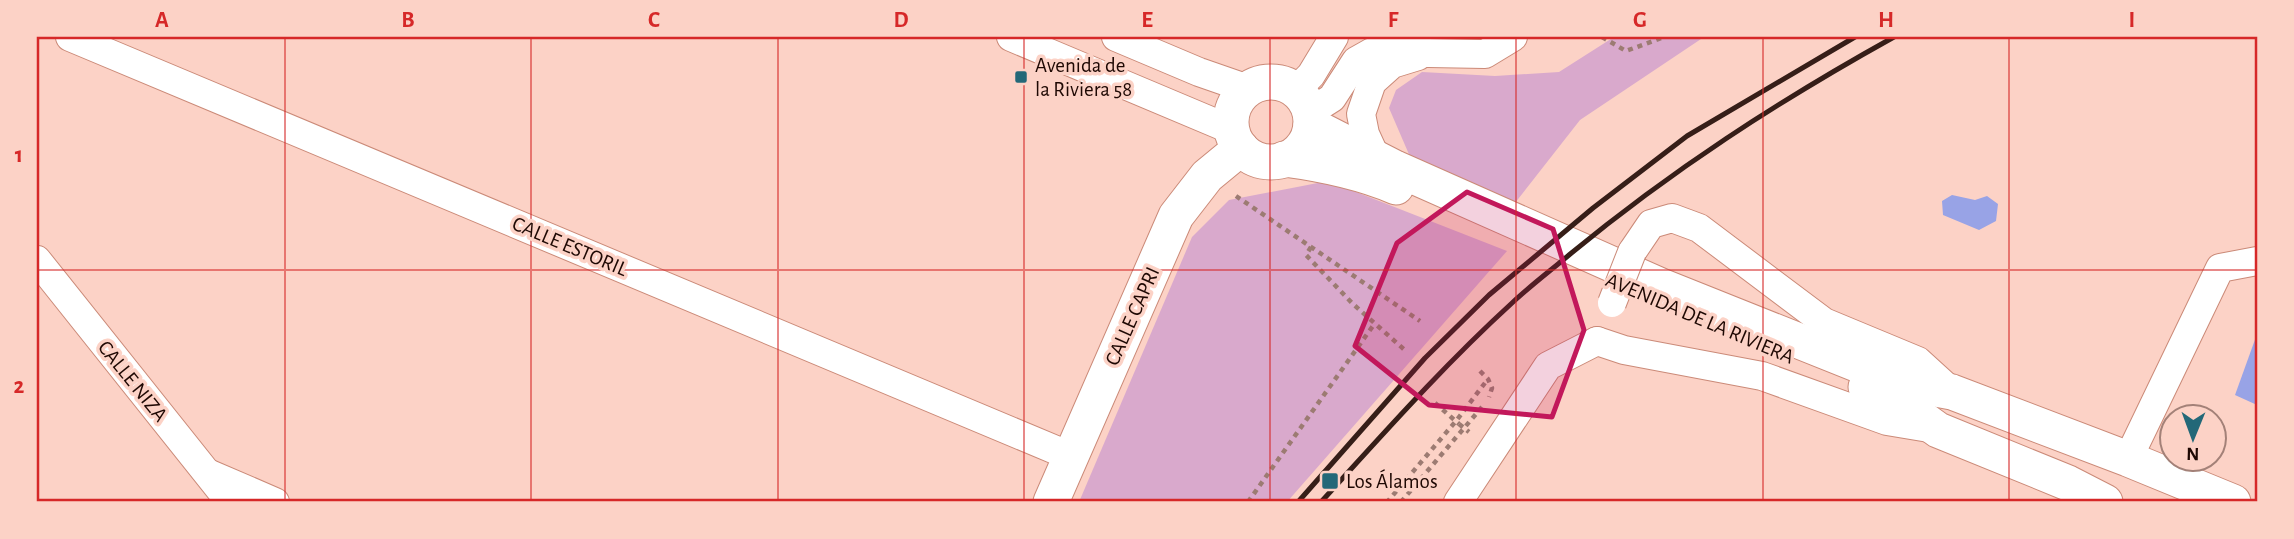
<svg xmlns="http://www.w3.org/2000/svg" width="2294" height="539" font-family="'Alegreya Sans',sans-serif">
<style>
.green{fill:#d9a9cc}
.water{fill:#98a3e6}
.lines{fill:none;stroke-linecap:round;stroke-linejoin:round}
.minor-casing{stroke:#cb8a78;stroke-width:30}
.tertiary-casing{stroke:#cb8a78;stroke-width:37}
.path{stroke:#9c7b72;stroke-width:4.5;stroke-dasharray:5 5;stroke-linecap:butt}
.minor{stroke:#fff;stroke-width:28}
.tertiary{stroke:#fff;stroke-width:35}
.rail{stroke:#361e18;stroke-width:5}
.minor-bridge-casing{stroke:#cb8a78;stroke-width:30;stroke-linecap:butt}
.path-bridge{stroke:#9c7b72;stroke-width:4.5;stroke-dasharray:5 5;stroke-linecap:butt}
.minor-bridge{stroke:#fff;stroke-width:28}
.marked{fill:#c2185b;fill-opacity:0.2;stroke:#c2185b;stroke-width:5;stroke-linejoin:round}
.grid{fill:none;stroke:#d62828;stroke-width:2;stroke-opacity:0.55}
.poi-dot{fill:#236878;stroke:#fcd2c6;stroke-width:2.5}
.labels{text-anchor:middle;stroke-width:7;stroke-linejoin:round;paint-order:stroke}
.poi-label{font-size:21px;fill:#1e0803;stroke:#fcd2c6;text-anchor:start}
.street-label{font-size:21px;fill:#1e0803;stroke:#fcd2c6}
.neatline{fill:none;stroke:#d62828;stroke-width:2.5}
.grid-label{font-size:23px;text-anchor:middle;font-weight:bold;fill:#d62828}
</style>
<rect width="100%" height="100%" fill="#fcd2c6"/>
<g class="green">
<path d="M1614,37H1704L1580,120L1515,203L1411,159L1389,108L1396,90L1422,72L1495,76L1559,72Z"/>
<path d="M1328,181L1507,251L1287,502H1079L1192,237L1229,200Z"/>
</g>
<g class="water">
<path d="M1952,195L1975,200L1987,196L1998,204L1996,221L1979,230L1943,215L1942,201Z"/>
<path d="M2257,334V405L2235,395Z"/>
</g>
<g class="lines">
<defs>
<g id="minor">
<path d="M70,37L1070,456"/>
<path d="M1011,37L1232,130"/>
<path d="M1116,37L1199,72L1248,89"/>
<path d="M1296,90L1311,75L1334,37"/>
<path d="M1310,112L1332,98L1356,61L1372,52L1485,54L1513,37"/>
<path d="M1376,158L1365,134L1361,114L1372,82L1392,64L1418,56"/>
<path d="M1632,252L1651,224L1672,218L1699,228L1824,322L1918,361L1952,392"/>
<path d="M37,260L230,502"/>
<path d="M1597,341L1624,350L1762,376L1887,421L1935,429"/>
<path d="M2128,459L2220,268L2257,261"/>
<path d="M210,474L275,502"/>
<path d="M1458,502L1548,366L1597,341"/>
</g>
<g id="tertiary">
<circle cx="1271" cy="122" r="40"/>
<path d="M1311,125L1395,168L1661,286L1904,383L1952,392L2128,459L2233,502"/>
<path d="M1284,159C1322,164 1361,172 1396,187"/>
<path d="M1866,387L1898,401L1938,430L2068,483L2105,502"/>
<path d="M1051,502L1176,216L1207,176L1241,148"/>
</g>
</defs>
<use href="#minor" class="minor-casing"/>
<use href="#tertiary" class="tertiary-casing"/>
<g class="path">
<path d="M1602,37L1626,51L1664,37"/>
<path d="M1236,196L1420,321"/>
<path d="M1311,247L1306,255L1353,304L1407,352"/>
<path d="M1480,371L1488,379L1492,388L1489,397"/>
<path d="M1435,403L1459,424"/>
<path d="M1248,502L1375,323"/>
<path d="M1390,502L1388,501L1456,421L1488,379"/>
<path d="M1401,502L1482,407"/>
</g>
<use href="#minor" class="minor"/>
<use href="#tertiary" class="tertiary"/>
<g class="rail">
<path d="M1298,502L1425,358L1489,295L1593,208L1687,136L1855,37"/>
<path d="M1321,502C1383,434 1444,365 1512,303C1530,286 1550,271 1569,255C1672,170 1777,102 1894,37"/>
</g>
<defs>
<path id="minor-bridge" d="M1612,303L1632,252"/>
</defs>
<use href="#minor-bridge" class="minor-bridge-casing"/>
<path class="path-bridge" d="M1459,424L1469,432"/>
<use href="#minor-bridge" class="minor-bridge"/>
</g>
<path class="marked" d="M1467,192L1553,229L1584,330L1552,417L1429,405L1355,346L1397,243Z"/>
<path class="grid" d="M285,37V502M531,37V502M778,37V502M1024,37V502M1270,37V502M1516,37V502M1763,37V502M2009,37V502M37,270H2257"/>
<g class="poi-dot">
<rect x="1014" y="70" width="14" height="14" rx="3.5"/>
<rect x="1321" y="472" width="18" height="18" rx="3.5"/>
</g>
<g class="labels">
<g class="poi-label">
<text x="1035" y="72">Avenida de<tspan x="1035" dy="24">la Riviera 58</tspan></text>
<text x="1346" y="488">Los Álamos</text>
</g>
<g class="street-label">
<text transform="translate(570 246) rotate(23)" y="7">CALLE ESTORIL</text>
<text transform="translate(1132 316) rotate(-66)" y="7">CALLE CAPRI</text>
<text transform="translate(1700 318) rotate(23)" y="7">AVENIDA DE LA RIVIERA</text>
<text transform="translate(133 381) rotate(51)" y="7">CALLE NIZA</text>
</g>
</g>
<rect width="2294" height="539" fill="none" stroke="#fcd2c6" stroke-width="77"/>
<g transform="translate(2193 438) rotate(181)"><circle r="33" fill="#fcd2c6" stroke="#a38178" stroke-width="2"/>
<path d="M0-5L12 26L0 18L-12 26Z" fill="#236878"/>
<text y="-10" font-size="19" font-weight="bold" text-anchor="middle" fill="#1e0803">N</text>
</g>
<rect x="38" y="38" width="2218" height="462" class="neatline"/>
<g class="grid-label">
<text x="162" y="27">A</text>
<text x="408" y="27">B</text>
<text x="654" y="27">C</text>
<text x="901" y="27">D</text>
<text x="1147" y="27">E</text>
<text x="1393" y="27">F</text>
<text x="1640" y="27">G</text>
<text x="1886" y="27">H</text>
<text x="2132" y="27">I</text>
<text x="19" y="162">1</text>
<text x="19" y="393">2</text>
</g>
</svg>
